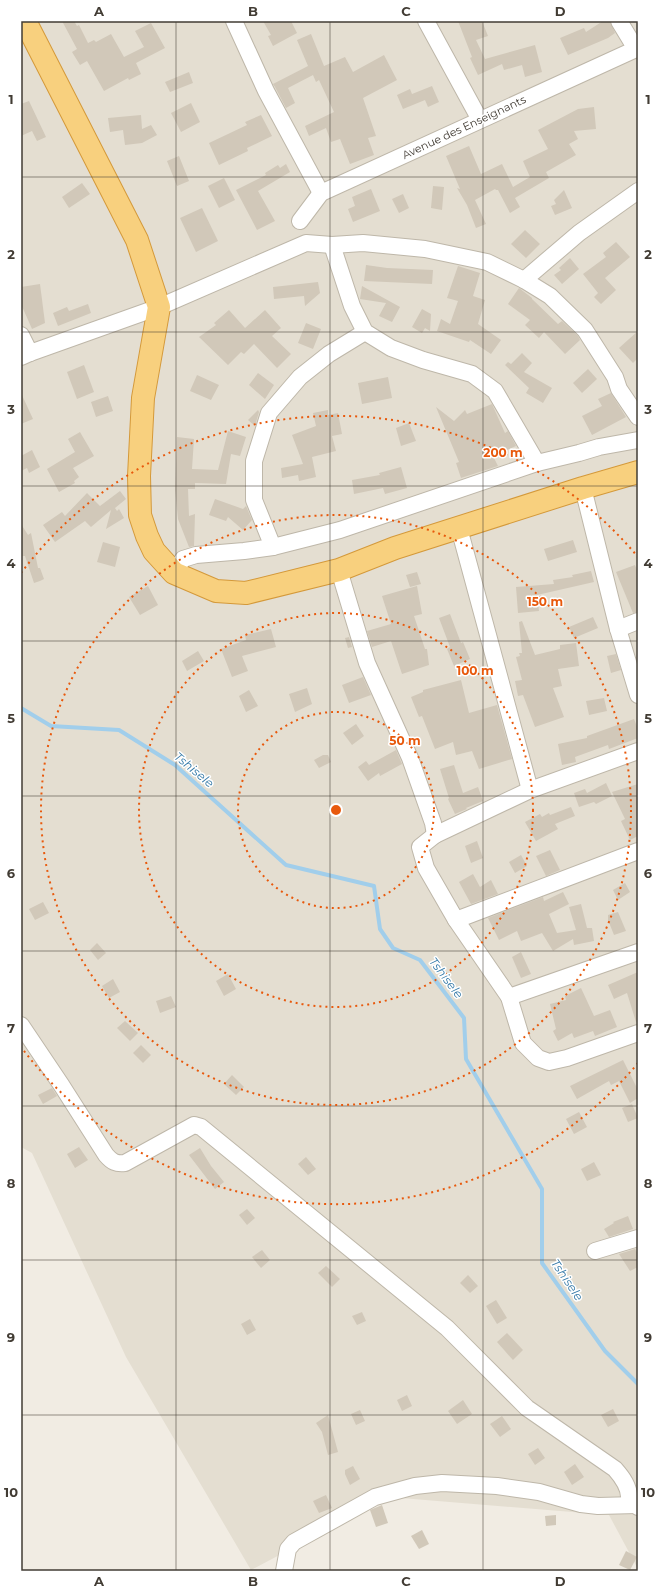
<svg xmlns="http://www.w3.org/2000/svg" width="659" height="1592" font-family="Montserrat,sans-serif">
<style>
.residential{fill:#e4ded1}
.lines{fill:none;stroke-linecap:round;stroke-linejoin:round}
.stream{stroke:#a1ceeb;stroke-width:4}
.building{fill:#d1c8b9}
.minor-casing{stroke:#beb7a9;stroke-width:18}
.trunk-casing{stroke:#d4993a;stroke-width:24}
.minor{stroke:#fff;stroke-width:16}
.trunk{stroke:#f8d07e;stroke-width:22}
.grid{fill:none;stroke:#423c34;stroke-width:1;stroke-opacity:0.55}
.ring{fill:none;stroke:#e8590c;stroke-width:2;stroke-dasharray:2 4}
.labels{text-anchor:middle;stroke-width:3;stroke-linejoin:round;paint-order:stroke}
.street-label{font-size:11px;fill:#423c34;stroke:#fff}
.water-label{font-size:12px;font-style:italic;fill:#3378a7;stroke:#fff}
.centre{fill:#e8590c;stroke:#fff;stroke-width:2}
.ring-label{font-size:12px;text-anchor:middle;font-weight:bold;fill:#e8590c;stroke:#fff;stroke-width:3;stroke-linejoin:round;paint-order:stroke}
.neatline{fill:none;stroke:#423c34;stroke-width:1.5}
.grid-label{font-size:13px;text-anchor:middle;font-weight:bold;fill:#423c34}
</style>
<rect width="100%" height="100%" fill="#f1ece3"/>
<path class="residential" d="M21,21H638V1569L609,1515L389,1497L251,1570L126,1357L32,1153L21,1147Z"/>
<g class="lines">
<path class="stream" d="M21,708L51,726L119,730L175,765L286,865L374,886L380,929L393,948L420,960L464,1018L466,1059L542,1189V1263L605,1351L638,1384"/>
</g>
<g class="building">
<path d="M62,21H74L77,26L79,25L88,43L94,40L96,42L111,34L124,57L144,47L135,31L151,23L165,48L136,63L141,74L129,80L128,78L104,91L87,61L80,65L72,52L77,49Z"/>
<path d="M263,21H291L297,33L273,46L268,36L271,35Z"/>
<path d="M458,21H482L488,36L476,40L485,59L535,45L542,72L525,77L522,65L504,70L502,64L478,75L470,58L472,57Z"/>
<path d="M603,21H610L615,33L608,38L568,55L560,38L584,28L586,32Z"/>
<path d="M311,34L324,66L345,57L353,72L384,55L397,80L363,98L376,136L368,138L374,155L350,164L340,139L331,142L326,128L309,136L305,126L334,112L319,80L316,82L313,75L288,88L295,103L286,108L275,87L273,84L308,66L297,40Z"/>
<path d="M189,72L193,83L170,92L165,82Z"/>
<path d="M432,86L439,102L428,107L425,100L403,109L397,95L410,89L412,94Z"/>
<path d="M29,101L46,137L37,141L32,131L21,136V104Z"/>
<path d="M191,103L200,122L181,132L171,113Z"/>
<path d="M594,107L596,129L574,131L578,139L569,144L576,155L546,172L549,178L515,198L520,207L510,213L498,190H496L495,189L475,200L486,224L476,228L467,205L457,188L460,189L446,156L469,146L481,174L502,164L513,187L530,177L523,161L548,149L538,130L578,109Z"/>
<path d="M141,115L142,129L151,125L157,135L142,143L125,145L123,130L110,132L108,118Z"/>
<path d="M261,115L272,136L247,148L248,151L219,165L209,143L247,125L245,122Z"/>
<path d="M179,156L189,181L177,186L167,161Z"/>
<path d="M286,164L290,172L258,191L275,221L257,230L236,190L266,175L265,173L278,165L280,168Z"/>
<path d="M224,178L235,200L219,208L208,186Z"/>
<path d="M82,183L90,194L69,208L62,197Z"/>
<path d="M433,186L444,187L442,210L431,208Z"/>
<path d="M371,189L380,211L353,222L348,209L355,206L352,197Z"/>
<path d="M564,190L572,208L555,215L551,206L556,204L554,200Z"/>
<path d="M403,194L409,208L399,213L392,199Z"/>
<path d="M202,208L218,241L196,252L180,218Z"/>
<path d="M525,230L540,244L526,258L511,244Z"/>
<path d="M616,242L630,257L605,278L616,290L601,304L594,297L598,293L583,274L606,257L603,253Z"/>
<path d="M570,258L579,269L562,284L554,275L561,270L559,268Z"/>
<path d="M366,265L387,268L433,270L432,284L364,281Z"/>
<path d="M458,266L480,273L473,296L485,300L478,324L501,340L491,354L470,340L469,342L437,331L441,319L450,324L458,301L447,298Z"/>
<path d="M318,282L320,293L305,306L304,296L274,299L273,287Z"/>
<path d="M40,284L45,323L32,329L21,304V287Z"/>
<path d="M362,286L400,307L392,322L379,316L386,303L360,299Z"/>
<path d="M519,288L532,298V299L558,324L562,321L578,336L580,340L565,354L544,332L539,338L525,325L530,320L508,304Z"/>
<path d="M88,304L91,313L58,326L53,313L67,307L69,311Z"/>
<path d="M422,309L431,314L430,331L425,328L422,333L412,327Z"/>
<path d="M229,310L245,328L265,310L281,328L272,336L291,354L277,368L254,344L244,354L241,352L228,365L199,337L216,325L214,323Z"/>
<path d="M306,323L321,329L313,349L298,343Z"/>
<path d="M638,331V358L633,363L619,348Z"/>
<path d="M522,353L532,363L524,372L552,388L543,403L526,393L529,388L505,365L508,362L511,364Z"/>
<path d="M84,365L94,392L77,399L67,372Z"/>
<path d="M588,369L597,379L582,393L573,383Z"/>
<path d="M258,373L274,385L265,399L249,385Z"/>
<path d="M197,375L219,385L211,400L190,391Z"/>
<path d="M388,377L392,398L362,404L358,383Z"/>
<path d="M21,393L33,419L21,424Z"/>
<path d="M611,393L626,417L592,435L582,416L602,406L598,399Z"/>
<path d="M108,396L113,411L96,417L91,402Z"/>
<path d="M492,404L505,433L508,431L516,446L493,456L498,466L461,478L456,463L459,462L436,407L454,421L465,410L467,414Z"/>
<path d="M258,410L259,412L255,426L248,420Z"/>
<path d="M328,410V415L338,413L342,434L332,436L336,451L312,457L316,477L299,481L298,475L282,478L281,468L303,464L292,435L316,426L313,413Z"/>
<path d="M409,423L416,441L401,446L396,428Z"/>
<path d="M228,431L246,437L240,456L231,454L226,484L195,483V489H188L189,516L195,514L194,546L189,547L178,519L175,489L177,437L194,439L192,469L218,470Z"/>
<path d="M80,432L94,456L73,468L79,477L74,481L75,483L59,492L47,469L75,452L68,439Z"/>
<path d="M32,450L40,467L29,473L27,468L21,471V456Z"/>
<path d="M401,467L407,488L385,494L383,488L354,494L352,480L380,475L379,473Z"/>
<path d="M120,491L126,499L115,508L117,511L119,509L124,518L106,529L111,510L91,527L85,521L55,542L43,525L62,512L65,516L87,493L100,506Z"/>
<path d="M215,499L243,509L246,506L252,520L243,530L228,517L226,521L209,515Z"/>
<path d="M21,524L28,535L31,533L38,568H40L44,579L40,581L34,583L25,556H21Z"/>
<path d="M573,540L577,552L548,561L544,549Z"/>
<path d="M103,542L120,547L115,567L97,562Z"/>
<path d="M635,565L638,573V612L633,613L616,572Z"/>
<path d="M591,571L594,582L537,595L539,611L518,613L516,587L554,584L553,580L573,577L572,575Z"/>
<path d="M417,572L421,584L410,587L406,575Z"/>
<path d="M148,586L158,605L140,615L129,597Z"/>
<path d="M417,586L422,614L414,616L425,649H427L429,665L402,674L391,641L372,647L367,631L391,624L382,596Z"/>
<path d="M450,614L461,643L463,642L470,659L454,666L447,649L450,647L439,618Z"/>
<path d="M593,617L598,628L574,638L569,627Z"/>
<path d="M522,621L535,655L560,649V645L576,643L579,666L558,669L562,686L553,688L564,717L535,727L523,695L518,696L515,681L522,680L516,657L520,656L519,653H522L519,622Z"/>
<path d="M271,629L276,647L242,656L248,671L232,677L221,649L246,640L245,635Z"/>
<path d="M349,637L352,647L348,648L345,638Z"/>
<path d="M198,651L204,661L187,671L182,661Z"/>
<path d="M616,654L621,670L611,673L607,656Z"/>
<path d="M363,677L371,695L349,703L342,685Z"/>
<path d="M461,680L469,713L497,705L512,759L479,769L472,751L456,755L453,742L435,749L422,716L419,717L411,697L423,692V690Z"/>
<path d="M307,688L312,704L295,712L289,694Z"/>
<path d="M249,690L258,706L246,712L239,696Z"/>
<path d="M604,698L607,711L589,715L586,701Z"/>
<path d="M634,719L638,729V738L609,749L608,745L575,757L576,762L562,765L558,744L587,738V736Z"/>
<path d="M356,724L364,736L352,745L343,733Z"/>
<path d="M396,750L402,764L380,776L379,773L368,781L358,767L366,761L369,765Z"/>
<path d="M323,755H328L331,762L319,768L314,760Z"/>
<path d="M454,765L463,793L478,787L483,801L466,808L467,809L455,814L448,799L449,798L440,769Z"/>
<path d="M606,783L612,796L596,804L594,802L579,807L574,793L585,789L587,793Z"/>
<path d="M638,784V836L630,840L621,821L625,819L612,792Z"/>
<path d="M571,807L575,816L555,824L558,829L536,841L525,822L540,814L542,817L549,813L550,815Z"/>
<path d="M477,841L483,858L471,863L465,846Z"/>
<path d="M550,850L560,870L546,876L536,856Z"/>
<path d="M521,855L527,866L515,873L509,862Z"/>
<path d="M473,874L480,887L491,880L498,894L471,904L459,882Z"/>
<path d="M625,883L630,892L618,900L613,890Z"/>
<path d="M563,892L569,904L549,914L557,933L576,930L569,907L581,904L587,928H592L594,941L574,945L573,939L553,951L542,933L521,941L517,931L499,940L488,918L543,897L544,901Z"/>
<path d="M43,902L49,913L35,920L29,909Z"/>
<path d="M618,912L626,931L614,935L608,920V915Z"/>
<path d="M97,943L106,953L98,960L90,950Z"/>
<path d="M521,952L531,974L521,978L512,957Z"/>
<path d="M638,972V1021L636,1022L627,993L614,999L608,985Z"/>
<path d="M228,974L236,989L224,996L216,981Z"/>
<path d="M113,979L120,992L109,998L102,986Z"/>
<path d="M581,988L594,1016L610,1010L617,1027L595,1036L593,1031L574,1038L572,1033L558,1041L553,1031L556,1029L550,1004L566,1000L565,996Z"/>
<path d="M171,996L176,1007L160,1013L156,1001Z"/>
<path d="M125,1021L138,1033L130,1041L117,1028Z"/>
<path d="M141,1045L151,1055L143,1063L133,1053Z"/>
<path d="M623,1060L638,1090V1098L630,1103L619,1081L611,1085L609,1081L577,1099L570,1086Z"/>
<path d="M232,1075L244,1087L236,1095L224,1084Z"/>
<path d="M52,1088L57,1096L43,1104L38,1095Z"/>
<path d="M632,1104L638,1118L628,1122L622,1108Z"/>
<path d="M579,1112L587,1127L574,1134L566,1119Z"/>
<path d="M79,1147L88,1160L75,1168L67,1154Z"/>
<path d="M200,1148L211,1166L224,1182L215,1189L189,1155Z"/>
<path d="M306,1157L316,1169L308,1175L298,1164Z"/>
<path d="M594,1162L601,1175L587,1181L581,1169Z"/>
<path d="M247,1209L255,1218L247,1225L239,1215Z"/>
<path d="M628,1216L633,1229L609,1237L604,1229L614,1223L613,1222Z"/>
<path d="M635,1249L638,1254V1267L630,1271L619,1254Z"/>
<path d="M262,1250L270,1260L261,1268L252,1257Z"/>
<path d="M326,1266L340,1279L332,1287L318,1273Z"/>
<path d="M468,1275L478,1286L470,1293L460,1283Z"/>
<path d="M496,1300L507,1318L497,1324L486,1306Z"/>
<path d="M362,1312L366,1321L357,1325L352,1316Z"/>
<path d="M250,1319L256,1330L247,1335L241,1324Z"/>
<path d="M507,1333L523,1350L513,1360L497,1342Z"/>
<path d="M407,1395L412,1406L402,1411L397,1400Z"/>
<path d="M463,1400L472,1414L457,1424L448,1411Z"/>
<path d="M613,1409L619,1421L608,1427L601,1415Z"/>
<path d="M360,1410L365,1421L356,1425L351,1414Z"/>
<path d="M328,1415L338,1452L328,1455L322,1432L316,1423Z"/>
<path d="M502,1416L511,1429L500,1437L490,1424Z"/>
<path d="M538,1448L545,1458L535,1465L528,1454Z"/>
<path d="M575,1464L584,1477L572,1485L564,1472Z"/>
<path d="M353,1466L360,1479L350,1485L345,1474V1470Z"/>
<path d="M326,1495L332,1508L319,1513L313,1501Z"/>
<path d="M382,1505L388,1523L376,1527L370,1510Z"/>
<path d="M556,1515V1525L546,1526L545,1516Z"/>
<path d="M422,1530L429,1544L419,1549L411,1536Z"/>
<path d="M626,1551L637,1557L630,1570L619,1565Z"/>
</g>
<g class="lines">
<defs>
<g id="minor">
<path d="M234,21L266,91L321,193"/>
<path d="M426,21L480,120"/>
<path d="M619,21L636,49"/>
<path d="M300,221L321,193L636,49L638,47"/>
<path d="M332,245L352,306L365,332L391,348L423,360L472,374L495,391L537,463"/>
<path d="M524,280L579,233L638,191"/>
<path d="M21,335L30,353"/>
<path d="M21,357L30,353L159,307L306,243L332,245L363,243L425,249L487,262L524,280L550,296L585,330L615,377L619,389L638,417"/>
<path d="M583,488L618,629L638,695"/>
<path d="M459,528L530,790"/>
<path d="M273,547L254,500V461L269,413L300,377L329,354L365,332"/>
<path d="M339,570L367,663L410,758L433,823L435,835"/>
<path d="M174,573L183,559L196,555L244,551L273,547L340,530L537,463L579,453L599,447L638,440"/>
<path d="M618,629L638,621"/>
<path d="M638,751L530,790L435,835L420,847L426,868L456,920L509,997L523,1043L538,1058L549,1062L567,1058L638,1033"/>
<path d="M456,920L638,851"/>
<path d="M509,997L638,952"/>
<path d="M21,1025L62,1086L106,1155C112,1162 116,1164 125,1163L194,1125L201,1127L447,1328L527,1408L615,1469C622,1477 630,1487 629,1499L638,1507"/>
<path d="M595,1251L638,1238"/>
<path d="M284,1571L288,1549L294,1542L375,1497L415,1486L442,1483L497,1486L539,1492L581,1504L598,1506L637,1505"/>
</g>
<path id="trunk" d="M25,21L137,240L159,307L143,398L139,476L140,515L147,536L154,551L174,573L216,591L246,593L339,570L395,548L583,488L638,472"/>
</defs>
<use href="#minor" class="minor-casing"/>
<use href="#trunk" class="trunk-casing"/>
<use href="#minor" class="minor"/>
<use href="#trunk" class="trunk"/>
</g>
<path class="grid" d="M176,21V1571M330,21V1571M483,21V1571M21,177H638M21,332H638M21,486H638M21,641H638M21,796H638M21,951H638M21,1106H638M21,1260H638M21,1415H638"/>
<g class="ring">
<circle cx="336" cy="810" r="98"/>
<circle cx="336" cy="810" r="197"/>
<circle cx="336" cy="810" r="295"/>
<path d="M638 1063A394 394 0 0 1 21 1047M21 573A394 394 0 0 1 638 557"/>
</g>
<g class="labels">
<g class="street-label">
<text transform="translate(464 127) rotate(-25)" y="4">Avenue des Enseignants</text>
</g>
<g class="water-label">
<text transform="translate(194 770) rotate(40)" y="4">Tshisele</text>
<text transform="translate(446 978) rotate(53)" y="4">Tshisele</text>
<text transform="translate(567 1280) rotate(56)" y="4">Tshisele</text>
</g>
</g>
<circle cx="336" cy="810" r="6" class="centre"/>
<g class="ring-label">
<text x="503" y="457">200 m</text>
<text x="545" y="606">150 m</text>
<text x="475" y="675">100 m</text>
<text x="405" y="745">50 m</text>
</g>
<rect width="659" height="1592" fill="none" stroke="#ffffff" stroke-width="44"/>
<rect x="22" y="22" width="615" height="1548" class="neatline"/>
<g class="grid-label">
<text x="99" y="16">A</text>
<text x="253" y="16">B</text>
<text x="406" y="16">C</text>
<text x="560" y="16">D</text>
<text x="11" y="104">1</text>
<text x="648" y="104">1</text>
<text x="11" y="259">2</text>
<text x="648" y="259">2</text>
<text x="11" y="414">3</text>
<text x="648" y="414">3</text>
<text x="11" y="568">4</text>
<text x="648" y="568">4</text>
<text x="11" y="723">5</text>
<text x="648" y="723">5</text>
<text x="11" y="878">6</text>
<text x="648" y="878">6</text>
<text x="11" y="1033">7</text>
<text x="648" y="1033">7</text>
<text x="11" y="1188">8</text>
<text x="648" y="1188">8</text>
<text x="11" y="1342">9</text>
<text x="648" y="1342">9</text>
<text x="11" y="1497">10</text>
<text x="648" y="1497">10</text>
<text x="99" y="1586">A</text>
<text x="253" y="1586">B</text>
<text x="406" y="1586">C</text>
<text x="560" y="1586">D</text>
</g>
</svg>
